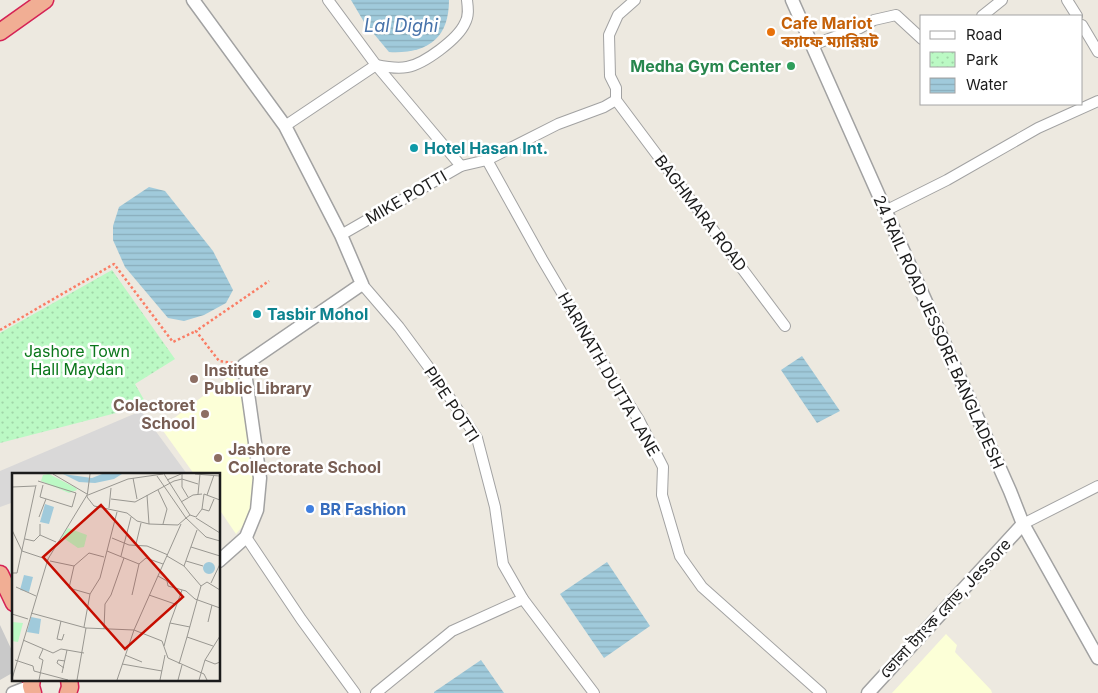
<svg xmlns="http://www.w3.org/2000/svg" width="1098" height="693" font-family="Inter,'Noto Sans Bengali',sans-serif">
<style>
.residential{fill:#d9d8d8}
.education{fill:#fcffd7}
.religious{fill:#c9c9c9}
.park{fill:url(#park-dots)}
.water{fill:url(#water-rules)}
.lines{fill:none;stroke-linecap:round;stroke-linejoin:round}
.minor-casing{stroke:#a2a2a2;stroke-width:12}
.tertiary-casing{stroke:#a2a2a2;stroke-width:15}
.trunk-casing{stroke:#d52355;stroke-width:19}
.path{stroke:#fa7d65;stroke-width:2.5;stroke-dasharray:2.5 2.5;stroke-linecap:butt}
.minor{stroke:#fff;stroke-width:10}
.tertiary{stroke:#fff;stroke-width:12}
.trunk{stroke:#f1ae94;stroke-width:16}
.food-dot{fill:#e8710a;stroke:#fff;stroke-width:2}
.leisure-dot{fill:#2e9e5b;stroke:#fff;stroke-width:2}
.culture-dot{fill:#0f9aa8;stroke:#fff;stroke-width:2}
.education-dot{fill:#8d6e63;stroke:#fff;stroke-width:2}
.shop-dot{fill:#3f7fe0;stroke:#fff;stroke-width:2}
.labels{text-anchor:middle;stroke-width:5;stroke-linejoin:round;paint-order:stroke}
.food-label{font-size:16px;font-weight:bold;fill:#c56008;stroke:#fff;text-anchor:start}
.leisure-label{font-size:16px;font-weight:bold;fill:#27864d;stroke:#fff;text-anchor:end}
.culture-label{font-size:16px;font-weight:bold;fill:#0d838f;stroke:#fff;text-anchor:start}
.street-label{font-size:16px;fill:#1b1b1b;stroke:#fff}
.park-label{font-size:16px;fill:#0b771b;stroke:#fff}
.education-label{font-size:16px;font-weight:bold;fill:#785e54;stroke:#fff;text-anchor:start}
.shop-label{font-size:16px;font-weight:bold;fill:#366cbe;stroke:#fff;text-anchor:start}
.water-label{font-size:18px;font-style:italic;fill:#4873aa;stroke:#fff}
.inset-road{fill:none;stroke:#999791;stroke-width:1}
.view{fill:#c60d00;fill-opacity:0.15;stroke:#c60d00;stroke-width:2.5}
.inset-edge{fill:none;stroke:#1b1b1b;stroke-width:2.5}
</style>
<defs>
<pattern id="park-dots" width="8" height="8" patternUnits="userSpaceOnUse" patternTransform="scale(1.25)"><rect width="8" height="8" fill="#bbf9c4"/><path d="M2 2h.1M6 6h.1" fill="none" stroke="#a0d5a8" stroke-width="1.8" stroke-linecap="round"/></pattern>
<pattern id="water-rules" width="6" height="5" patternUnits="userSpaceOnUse" patternTransform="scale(1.25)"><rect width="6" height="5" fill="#a0cadb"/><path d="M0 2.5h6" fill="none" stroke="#89adbb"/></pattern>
</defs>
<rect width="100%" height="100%" fill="#ede9e0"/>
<path class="residential" d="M141,411L187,474H14V502L0,507V471Z"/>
<g class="education">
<path d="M232,374L245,392L256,478L250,518L236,534L219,509V474H194L161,428Z"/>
<path d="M946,634L957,645L955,652L991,690L992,693H892Z"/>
</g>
<path class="religious" d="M0,625L14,655V672L0,680Z"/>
<path class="park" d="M112,270L175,359L135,384L147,405L0,443V333Z"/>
<g class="water">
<path d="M351,0H449C449,39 427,54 389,52L364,22Z"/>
<path d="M149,187L165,191L213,251L233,290L226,303L204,315L184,321L168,318L125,267L113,240V226L119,207Z"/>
<path d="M802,356L840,411L817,423L781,370Z"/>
<path d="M607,562L650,626L604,658L560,594Z"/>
<path d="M481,660L504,693H434V692Z"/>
</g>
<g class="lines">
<defs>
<g id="minor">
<path d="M328,0L376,65L461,166"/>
<path d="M1067,0L1077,16"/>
<path d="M982,16L1002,0"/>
<path d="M1082,25L1098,52"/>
<path d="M812,45L860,28L874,20L896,15L922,39"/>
<path d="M376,65C386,67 397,69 407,67C424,64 458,39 465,23C469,16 468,8 467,0"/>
<path d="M616,100L785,326"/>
<path d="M285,126L376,65"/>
<path d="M487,160L542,259L608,371L639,420L663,467L662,495L680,556L702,587L821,693"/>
<path d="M885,211L947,180L1038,128L1098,101"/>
<path d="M341,235L461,166L487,160L558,124L604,107L616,100V88L610,76L609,35L618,15L635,0"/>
<path d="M362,284L399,327L433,373L477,438L495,507L503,564L523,599L594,693"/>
<path d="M1023,524L1098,486"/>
<path d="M246,537L301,619L355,693"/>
<path d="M376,693L452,631L523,599"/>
</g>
<g id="tertiary">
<path d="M193,0L285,126L341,235L362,284L244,365L260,478L257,510L246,537L219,561"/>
<path d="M792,0L1010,491L1023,524L1098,658"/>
<path d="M13,693L31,686"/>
<path d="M868,693L1023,524"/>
</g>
<g id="trunk">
<path d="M0,32L45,0"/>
<path d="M0,574L14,603"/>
<path d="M32,679L31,686L33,693"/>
<path d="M68,693L70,687L69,679"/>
</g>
</defs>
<use href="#minor" class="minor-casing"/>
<use href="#tertiary" class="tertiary-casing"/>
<use href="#trunk" class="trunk-casing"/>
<g class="path">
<path d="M0,330L114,264L173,342L196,331"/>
<path d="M233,363L219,361L196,331L269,281"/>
</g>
<use href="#minor" class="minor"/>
<use href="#tertiary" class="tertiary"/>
<use href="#trunk" class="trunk"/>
</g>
<circle class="food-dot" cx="771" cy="32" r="5"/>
<circle class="leisure-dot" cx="791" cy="66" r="5"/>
<g class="culture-dot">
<circle cx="414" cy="148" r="5"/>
<circle cx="257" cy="314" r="5"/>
</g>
<g class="education-dot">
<circle cx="194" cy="379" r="5"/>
<circle cx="205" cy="414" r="5"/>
<circle cx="218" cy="458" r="5"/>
</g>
<circle class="shop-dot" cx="310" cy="509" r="5"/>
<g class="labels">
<g class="food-label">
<text x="781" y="29">Cafe Mariot<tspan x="781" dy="18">ক্যাফে ম্যারিয়ট</tspan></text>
</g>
<g class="leisure-label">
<text x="781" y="72">Medha Gym Center</text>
</g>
<g class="culture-label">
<text x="424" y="154">Hotel Hasan Int.</text>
<text x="267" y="320">Tasbir Mohol</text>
</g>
<g class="street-label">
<text transform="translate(406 197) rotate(-30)" y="6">MIKE POTTI</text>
<text transform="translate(701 213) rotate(53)" y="6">BAGHMARA ROAD</text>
<text transform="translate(939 332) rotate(66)" y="6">24 RAIL ROAD JESSORE BANGLADESH</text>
<text transform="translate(609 374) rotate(60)" y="6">HARINATH DUTTA LANE</text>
<text transform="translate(452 404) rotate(57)" y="6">PIPE POTTI</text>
<text transform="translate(945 608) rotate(-47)" y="6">ভোলা ট্যাংক রোড, Jessore</text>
</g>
<g class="park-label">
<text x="77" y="357">Jashore Town<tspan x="77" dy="18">Hall Maydan</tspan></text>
</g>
<g class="education-label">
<text x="204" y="376">Institute<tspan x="204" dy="18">Public Library</tspan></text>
<text x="195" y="411" text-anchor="end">Colectoret<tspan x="195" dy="18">School</tspan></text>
<text x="228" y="455">Jashore<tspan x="228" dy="18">Collectorate School</tspan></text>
</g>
<g class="shop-label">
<text x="320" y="515">BR Fashion</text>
</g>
<g class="water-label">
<text x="401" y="32">Lal Dighi</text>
</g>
</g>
<g transform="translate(12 473)">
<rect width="208" height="208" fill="#ede9e0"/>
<path d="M37,1L64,15L65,17L57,20L29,8L31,2ZM56,55L75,62L72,74L66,75L50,64ZM0,149L11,150L6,169L0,168Z" fill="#bbf9c4"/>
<path d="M51,1L80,5L90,1H110L102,6L83,10L67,9ZM33,31L42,34L37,51L28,49ZM191 95a6 6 0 1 1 12 0a6 6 0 1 1-12 0ZM12,102L21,104L17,119L8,117ZM19,144L29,146L27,161L15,159Z" fill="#a0cadb"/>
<path class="inset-road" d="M41,1L75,21M78,1L75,24L82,33L115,40L125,48L137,51L166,52L174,45L194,64L208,68M152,1L178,42L174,45M170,1V14L176,24M183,1L208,3M145,3L174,45M121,5L125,26M155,7L169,1M26,8L64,20L60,34L28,24L31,12M0,14L23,13M146,17L155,36L151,51M186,21L188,1M76,22L116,6L151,1M135,22L137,51M195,22L202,2M99,26L123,29L162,8L170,6L186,11M169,29L181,22L190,21M97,35L99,15M190,36L192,21L208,27M178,42L184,44L190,36L197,38L202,26M27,44L34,26M184,45L208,60M0,57L10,78L34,86M28,62L44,69M100,65L117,72L135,73L156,82M13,66L22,68L28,62V51M124,71L129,50M179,74L208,83M95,78L127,91L134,85L151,91M109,83L119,44M155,83L172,93L189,113L175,164L201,173M36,86L75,22M38,88L62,93L77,80L92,84M174,88L191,93M62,93L57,115L78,121M172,93L185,57M0,100H5L24,12M146,103L155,108L156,113L174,118L183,126L208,135M199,110L208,91M189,113L195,109L208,117M4,114L24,123M120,122L127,91M137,122L163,131M19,140L74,155L122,157L150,168L156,185L192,201L195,207M0,141L16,146M49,148L45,166L50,167L52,161M196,149L200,132M158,150L170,117M72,154L78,121L88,105L105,39M92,156L93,131L99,122L112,85M11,167L41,180L49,176L72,180M152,173L158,150L178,154M113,182L130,189M3,187L21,193L22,198L56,207M193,187L203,191L208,189M110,191L150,198M167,191L175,164M52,195L45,190L46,187L53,188M50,200L55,177M0,206L36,86L35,90M27,207L31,187L27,185L31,176M65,207L74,155M105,207L122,157L169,51M148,207L153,182M166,207L170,192M187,207L193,187L208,163"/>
<path class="view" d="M89,32L171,124L113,176L31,84Z"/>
<rect width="208" height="208" class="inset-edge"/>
</g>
<rect x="920" y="15" width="162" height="90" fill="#ffffff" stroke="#a4a4a4"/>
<rect x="930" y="31" width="25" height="8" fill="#ffffff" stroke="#a4a4a4"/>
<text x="966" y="40" font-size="15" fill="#1b1b1b">Road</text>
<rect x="930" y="52" width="25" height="15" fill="url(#park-dots)" stroke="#a4a4a4"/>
<text x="966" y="65" font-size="15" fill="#1b1b1b">Park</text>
<rect x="930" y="78" width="25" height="15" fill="url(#water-rules)" stroke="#a4a4a4"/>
<text x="966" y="90" font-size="15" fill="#1b1b1b">Water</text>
</svg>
